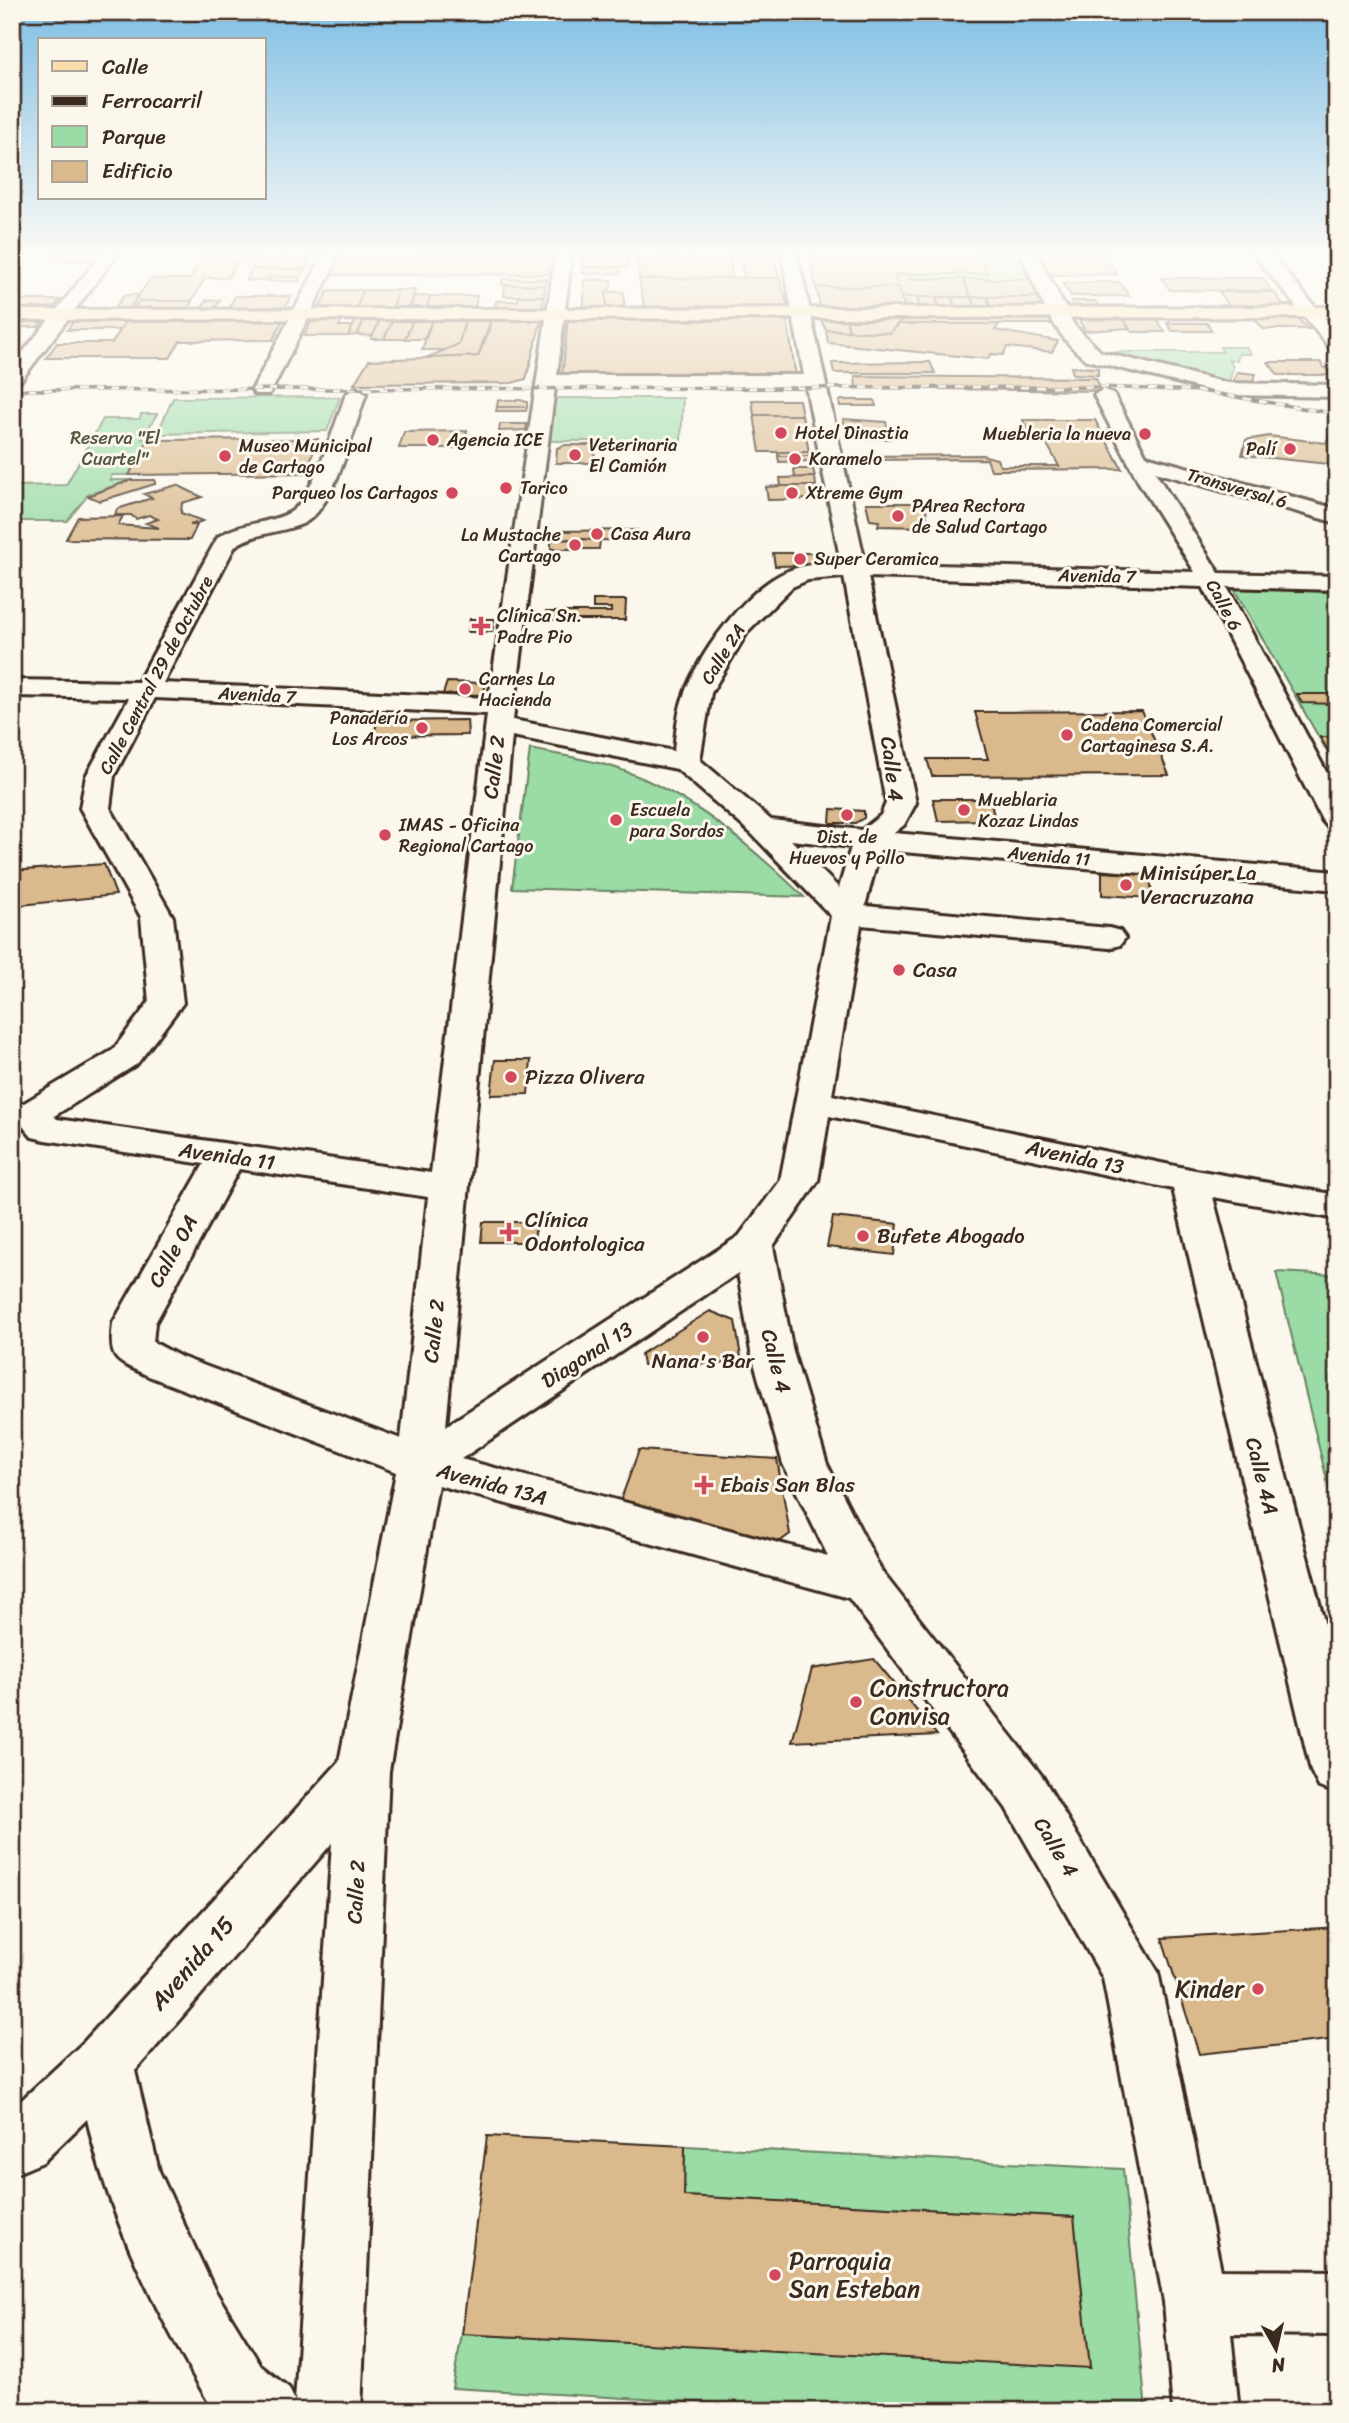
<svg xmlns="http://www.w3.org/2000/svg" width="1349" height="2423" font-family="Sriracha,sans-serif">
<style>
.green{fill:#9adba6;stroke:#6a8262;stroke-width:2}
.building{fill:#daba8d;stroke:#3b2a1e;stroke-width:2}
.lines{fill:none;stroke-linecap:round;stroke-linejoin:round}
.minor-casing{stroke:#3b2a1e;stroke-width:6}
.major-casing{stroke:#3b2a1e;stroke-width:6}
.minor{fill:#fbf7ec;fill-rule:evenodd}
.major{fill:#f9ddab;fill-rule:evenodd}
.rail-casing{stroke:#3b2a1e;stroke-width:3.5}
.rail{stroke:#fbf7ec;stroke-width:2.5;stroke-dasharray:8;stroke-linecap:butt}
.poi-dot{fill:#d1495b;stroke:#fbf7ec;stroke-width:2.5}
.labels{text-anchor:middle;stroke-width:6;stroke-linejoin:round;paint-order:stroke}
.far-poi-label{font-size:18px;fill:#3b2a1e;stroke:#fbf7ec;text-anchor:start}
.far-park-label{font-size:18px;fill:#535640;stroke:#fbf7ec}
.far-street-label{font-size:18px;fill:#3b2a1e;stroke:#fbf7ec}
.street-label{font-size:21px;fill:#3b2a1e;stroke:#fbf7ec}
.poi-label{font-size:21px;fill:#3b2a1e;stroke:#fbf7ec;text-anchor:start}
.near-poi-label{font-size:24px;fill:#3b2a1e;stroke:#fbf7ec;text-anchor:start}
.near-street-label{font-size:24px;fill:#3b2a1e;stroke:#fbf7ec}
</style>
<rect width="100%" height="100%" fill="#fbf7ec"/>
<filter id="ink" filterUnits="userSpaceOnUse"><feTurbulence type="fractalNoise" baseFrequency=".0143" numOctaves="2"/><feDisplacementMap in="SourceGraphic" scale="14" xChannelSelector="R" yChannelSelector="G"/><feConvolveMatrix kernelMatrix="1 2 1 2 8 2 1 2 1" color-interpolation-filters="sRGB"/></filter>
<g filter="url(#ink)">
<g class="green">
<path d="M978,252H1018L1030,279H910L909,274H987Z"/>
<path d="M1220,347H1246L1251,354H1239L1237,360H1229L1233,367L1229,383L1134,362L1104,352H1223Z"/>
<path d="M340,397L327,431L157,434L173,398Z"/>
<path d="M554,398H683L681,441H550Z"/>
<path d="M141,414H157L142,439L148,440L129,475H112L110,480H131L89,494L67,521H12V486L66,485L103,419H140Z"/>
<path d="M1234,589L1337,592V769Z"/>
<path d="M530,749C559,755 591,759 619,769C689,793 751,846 804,897L512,888Z"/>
<path d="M1276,1272L1337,1275V1521Z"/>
<path d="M685,2146L1123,2169L1146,2411H852L452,2388L462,2334L1090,2367L1074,2217L684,2196Z"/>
</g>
<g class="building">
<path d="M58,252H86L84,254H96L91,261H52Z"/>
<path d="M304,252L314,255L310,261H277L281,253Z"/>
<path d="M342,252H551L548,274L332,275Z"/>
<path d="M809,252H978L988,274H894L898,287H816Z"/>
<path d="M1037,252H1103L1117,274L1049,275Z"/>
<path d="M205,253H242L228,278H205L187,309H129L150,279H190Z"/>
<path d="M628,253V267H582L581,254Z"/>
<path d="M637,253H662V256H675V253H690V256L729,253L733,278L639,279Z"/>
<path d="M243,254H257L252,263H238Z"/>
<path d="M740,254H774L779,278H744Z"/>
<path d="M12,255H24L18,263H27L12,281Z"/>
<path d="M257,261H310L305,269H252Z"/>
<path d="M582,267H619L620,273L583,274Z"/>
<path d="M252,269H305L300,277L246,281Z"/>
<path d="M894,274H909L910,279H963L971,297H901Z"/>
<path d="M270,277H300L299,281H267Z"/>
<path d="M779,278L789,310H645L639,279Z"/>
<path d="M1162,278H1263L1271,291L1170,290Z"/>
<path d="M503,279H547L546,285H502Z"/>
<path d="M963,279H1030L1037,297H971Z"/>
<path d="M584,280H611V288L606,292V309H584Z"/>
<path d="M1119,282L1129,296H1071L1062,283Z"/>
<path d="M505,285H545L544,296H504Z"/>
<path d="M816,287H898L906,309L821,310Z"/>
<path d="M328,290H363L356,309H319Z"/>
<path d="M363,290H398L393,308L356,309Z"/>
<path d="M398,290H415L410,308H393Z"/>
<rect x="606" y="292" width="18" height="17"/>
<path d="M1219,292H1274L1285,307H1229Z"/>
<path d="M124,295H139L129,309L115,308Z"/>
<path d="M235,296H291L285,308L228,309Z"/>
<path d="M414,296H430L427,308H410Z"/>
<path d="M430,296H477L475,308H427Z"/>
<path d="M519,296H544L542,309H495L496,301H518Z"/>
<path d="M901,297H917L921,309H906Z"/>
<path d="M917,297H936L940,309H921Z"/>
<path d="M936,297H952L955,309H940Z"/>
<path d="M952,297H971L976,309H955Z"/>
<path d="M971,297H987L992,309H976Z"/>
<path d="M987,297H1037L1043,308L992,309Z"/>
<path d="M20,300H60L54,307L13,310Z"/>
<path d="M206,300H220L215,308L202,309Z"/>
<path d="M139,301H192L188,308H134Z"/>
<path d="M1071,301H1095L1100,308H1075Z"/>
<path d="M284,317L273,340L180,341L170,358H46L57,343H112L128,318Z"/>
<path d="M491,317L542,318L526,379L512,383L354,384L369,360L478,356L490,329Z"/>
<path d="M846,317L849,331L826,330L821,320Z"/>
<path d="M846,317H903L890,333L849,331Z"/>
<path d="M903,317H1048L1052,324H899Z"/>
<path d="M38,318L43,320L39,327H20L26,319Z"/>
<path d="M83,318H128L120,330H67L74,321Z"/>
<path d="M787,318L796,377H562L568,319Z"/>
<path d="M1078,318H1123L1129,328L1085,331Z"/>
<path d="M1123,318H1156L1165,332H1132Z"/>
<path d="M1255,319H1297L1310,329H1263Z"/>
<path d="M323,320H342L339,326H353L348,336H304L311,322Z"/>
<path d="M356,320H364L357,335L348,336Z"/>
<path d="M364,320H380L373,336L357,335Z"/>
<path d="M380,320H393L384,339H371Z"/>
<path d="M393,320H413L405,339H384Z"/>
<path d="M413,320H432L424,339H405Z"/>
<path d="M432,320H465L459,344L446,350H422Z"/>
<path d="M465,320H491L478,356L426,358L459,344Z"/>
<path d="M1167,323H1207L1212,331H1172Z"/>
<path d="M899,324H999L995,330L1058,341L1052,352L1007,347L1003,355L991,354L988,359L828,343L826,330L890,333Z"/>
<path d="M930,362L935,373H834L832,363Z"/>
<path d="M1268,362H1320L1331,375H1278Z"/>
<path d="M1071,367L1098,368V375L1073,374Z"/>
<path d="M1237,372L1256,374L1251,386L1232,384Z"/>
<path d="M855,376L1096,378L1101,391L856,388Z"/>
<path d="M498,400H520L527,402V407H497Z"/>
<path d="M752,400H799L802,415H754Z"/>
<path d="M842,400H874L876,406H840L839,401Z"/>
<path d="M497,407H527L526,411H496Z"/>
<path d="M754,415H802L809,452H760Z"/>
<path d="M843,419L886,422L890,439H847Z"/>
<path d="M1023,420H1095L1122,469L991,470L987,459L866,460L865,456L982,455L997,459L1000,466H1059L1042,435H1030Z"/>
<path d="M500,424H527L526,430L499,431Z"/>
<path d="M1337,430V465L1242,455L1246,440L1269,436L1326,443L1330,433Z"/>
<path d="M467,431L464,448H399L404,432Z"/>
<path d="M318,439L306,473L129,475L148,440Z"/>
<path d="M565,445H595L594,463H556L557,448Z"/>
<path d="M778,452H809L810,456H778Z"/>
<path d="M778,456H810L811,461L779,462Z"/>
<path d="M794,469H813L815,477L795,478Z"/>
<path d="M815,477L816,486H781L780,478Z"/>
<path d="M131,480H155V484L100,501L88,496Z"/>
<path d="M177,485L202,497L182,503L181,513L203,521L190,525H197L190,540L66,539L78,517L123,516L118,525L159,528L146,523L158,519L149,515L136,519L131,515H115L117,509L152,498L144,494Z"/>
<path d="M781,486H816L820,499L768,500L766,487Z"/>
<path d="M866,503H926L927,527L878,526L879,521L870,520Z"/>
<path d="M637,530L639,541L556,539V531Z"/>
<path d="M584,539L600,541L599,549H551V540Z"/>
<path d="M773,553H826L829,565L775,566Z"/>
<path d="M593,600H626L625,620H545L546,612H611V608H593Z"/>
<path d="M470,619H494L492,632H468Z"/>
<path d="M447,682L486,683L483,695L443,694Z"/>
<path d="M1297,694H1337V704L1302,703Z"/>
<path d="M1142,711L1169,775L932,776L927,759H988L975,712Z"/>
<path d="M467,720L468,735L374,736L377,721Z"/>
<path d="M1320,737H1337V760H1334Z"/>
<path d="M933,799H990L995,820L938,821Z"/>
<path d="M831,809L864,811V818L855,823H830Z"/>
<path d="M104,864L116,895L12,906V871Z"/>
<path d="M1102,872L1150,875L1152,898L1102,895Z"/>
<path d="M495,1060H531L528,1094L491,1095Z"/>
<path d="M833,1217L898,1224L894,1255L827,1247Z"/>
<path d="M483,1222H536L534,1242H481Z"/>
<path d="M710,1311L735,1321L742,1363L643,1365L641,1354Z"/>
<path d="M639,1450L777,1459L790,1534L771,1548L617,1510Z"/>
<path d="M874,1659L937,1735L792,1742L812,1669Z"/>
<path d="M1337,1927V2039L1199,2054L1162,1938Z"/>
<path d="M487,2136L685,2146L684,2196L1074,2217L1090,2368L462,2334Z"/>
</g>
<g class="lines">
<defs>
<g id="minor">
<path d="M103,252H119L19,383L12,385V366Z"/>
<path d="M325,252H341L272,390L269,394H255L252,390Z"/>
<path d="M556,252H572L557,375H804L781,252H797L865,563L1195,572L1138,481L1094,395L1104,389L1114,395L1146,456L1337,509V523L1155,472L1219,573L1337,576V590L1227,587L1337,792V829L1327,826L1322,820L1203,587L868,577L916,803L904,825L894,833L1337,872V890L880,850L865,906L1109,928L1120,931L1125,938L1120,945L1109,948L861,925L832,1095L1190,1169L1337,1195V1219L1213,1197L1337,1671V1793L1319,1787L1311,1771L1173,1189L829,1116L818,1181L773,1246L793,1352L827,1464L882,1572L1042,1776L1158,1972L1221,2270L1337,2271V2335L1231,2334L1239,2411H1173L1164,2302L1103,1978L1006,1808L849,1598L438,1485L389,1771L361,2411H214C160,2320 110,2223 87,2119L43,2162L12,2175V2109L83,2043L339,1762L396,1472L151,1377C117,1360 108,1364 113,1323L204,1164L45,1140L32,1137L22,1125H12V1103H24L113,1050L149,1002L141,917L80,808L86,776L129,698L12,696V680L138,682L218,537C240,522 266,525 289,513C312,502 336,421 346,394L356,388L366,394C354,427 335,510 302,524C280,533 256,532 235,546L163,683L489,698ZM555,387H806L841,563C823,563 804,564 788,571C746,588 697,656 683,698C677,715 676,733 674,751L513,720ZM844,577L886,803L881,815L862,830L771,820L700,760L711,693L748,631L792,587L808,580ZM155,698L487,714L431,1173L57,1119L54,1116L137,1064L183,1003L173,917L110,808L114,776ZM512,736L677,769L752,834L831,916L780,1181L739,1236L446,1426ZM791,840L851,847L839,888ZM239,1169L428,1197L401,1439L181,1357L153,1342L155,1323ZM738,1273L751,1352L783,1464L828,1556L461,1459ZM332,1843L295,2402L289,2388L261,2366L214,2289L159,2171L135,2071Z"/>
<path d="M1020,252H1036L1074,325L1101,352L1228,383L1337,385V397L1228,395L1087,360C1052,336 1037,289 1020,252Z"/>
<path d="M1252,252H1269L1337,333V350L1331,349Z"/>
</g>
<path id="major" d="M1337,307V317L12,320V310Z"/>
</defs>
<use href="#minor" class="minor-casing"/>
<use href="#major" class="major-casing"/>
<use href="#minor" class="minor"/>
<use href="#major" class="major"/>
<defs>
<path id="rail" d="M12,390L1100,387L1201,391L1337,414"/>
</defs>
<use href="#rail" class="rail-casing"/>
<use href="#rail" class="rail"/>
</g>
</g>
<linearGradient id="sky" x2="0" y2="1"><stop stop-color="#7ebee4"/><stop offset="0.43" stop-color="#fdfbf6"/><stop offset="1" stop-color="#fdfbf6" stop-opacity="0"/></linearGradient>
<rect width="1349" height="591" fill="url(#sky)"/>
<g class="poi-dot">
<circle cx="781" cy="433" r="7"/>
<circle cx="1145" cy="434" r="7"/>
<circle cx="433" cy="440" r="7"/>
<circle cx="1290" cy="449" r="7"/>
<circle cx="575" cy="455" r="7"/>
<circle cx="225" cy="456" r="7"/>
<circle cx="795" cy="459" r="7"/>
<circle cx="506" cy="488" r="7"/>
<circle cx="452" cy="493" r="7"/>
<circle cx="792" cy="493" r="7"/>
<circle cx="898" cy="516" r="7"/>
<circle cx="597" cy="534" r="7"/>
<circle cx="575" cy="545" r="7"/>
<circle cx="800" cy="559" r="7"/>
<path d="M477.5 615.5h7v7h7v7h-7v7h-7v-7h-7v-7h7z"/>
<circle cx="465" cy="689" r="7"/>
<circle cx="422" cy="728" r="7"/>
<circle cx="1067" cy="735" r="7"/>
<circle cx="964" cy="810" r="7"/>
<circle cx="847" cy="815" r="7"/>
<circle cx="616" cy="820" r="7"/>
<circle cx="385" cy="835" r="7"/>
<circle cx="1126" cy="885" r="7"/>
<circle cx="899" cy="970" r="7"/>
<circle cx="511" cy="1077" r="7"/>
<path d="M505.5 1221.5h7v7h7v7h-7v7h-7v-7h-7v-7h7z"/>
<circle cx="863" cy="1236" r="7"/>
<circle cx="703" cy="1337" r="7"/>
<path d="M700.5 1474.5h7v7h7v7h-7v7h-7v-7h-7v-7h7z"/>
<circle cx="856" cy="1702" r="7"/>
<circle cx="1258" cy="1989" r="7"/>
<circle cx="775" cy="2275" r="7"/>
</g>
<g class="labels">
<g class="far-poi-label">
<text x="795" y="439">Hotel Dinastia</text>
<text x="1131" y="440" text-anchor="end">Muebleria la nueva</text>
<text x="447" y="446">Agencia ICE</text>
<text x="589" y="451">Veterinaria<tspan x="589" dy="21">El Camión</tspan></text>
<text x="239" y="452">Museo Municipal<tspan x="239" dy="21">de Cartago</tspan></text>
<text x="1276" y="455" text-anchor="end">Palí</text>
<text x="809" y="465">Karamelo</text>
<text x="520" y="494">Tarico</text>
<text x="438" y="499" text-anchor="end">Parqueo los Cartagos</text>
<text x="806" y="499">Xtreme Gym</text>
<text x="912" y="512">PArea Rectora<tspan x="912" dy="21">de Salud Cartago</tspan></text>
<text x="611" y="540">Casa Aura</text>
<text x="561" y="541" text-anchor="end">La Mustache<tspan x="561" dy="21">Cartago</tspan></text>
<text x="814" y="565">Super Ceramica</text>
<text x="497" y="622">Clínica Sn.<tspan x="497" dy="21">Padre Pio</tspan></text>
<text x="479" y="685">Carnes La<tspan x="479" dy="21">Hacienda</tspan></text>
<text x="408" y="724" text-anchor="end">Panadería<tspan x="408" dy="21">Los Arcos</tspan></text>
<text x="1081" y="731">Cadena Comercial<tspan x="1081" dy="21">Cartaginesa S.A.</tspan></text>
<text x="978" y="806">Mueblaria<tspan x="978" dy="21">Kozaz Lindas</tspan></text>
<text x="630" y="816">Escuela<tspan x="630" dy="21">para Sordos</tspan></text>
<text x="399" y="831">IMAS - Oficina<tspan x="399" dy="21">Regional Cartago</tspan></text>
<text x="847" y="843" text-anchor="middle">Dist. de<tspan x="847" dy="21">Huevos y Pollo</tspan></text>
</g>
<g class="far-park-label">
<text x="115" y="444">Reserva "El<tspan x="115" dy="21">Cuartel"</tspan></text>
</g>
<g class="far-street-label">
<text transform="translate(1237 488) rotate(16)" y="6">Transversal 6</text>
<text transform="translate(1097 576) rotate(1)" y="6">Avenida 7</text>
<text transform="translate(1224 605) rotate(62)" y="6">Calle 6</text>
<text transform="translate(723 654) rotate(-58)" y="6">Calle 2A</text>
<text transform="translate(156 675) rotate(-62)" y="6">Calle Central 29 de Octubre</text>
<text transform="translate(257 695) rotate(3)" y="6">Avenida 7</text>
<text transform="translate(1049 856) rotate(5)" y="6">Avenida 11</text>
</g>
<g class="street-label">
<text transform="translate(494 767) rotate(-83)" y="7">Calle 2</text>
<text transform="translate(892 769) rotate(83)" y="7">Calle 4</text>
<text transform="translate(227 1156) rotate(8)" y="7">Avenida 11</text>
<text transform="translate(1075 1157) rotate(12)" y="7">Avenida 13</text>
<text transform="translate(173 1251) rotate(-61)" y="7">Calle 0A</text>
<text transform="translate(434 1331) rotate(-84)" y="7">Calle 2</text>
<text transform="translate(587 1355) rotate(-33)" y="7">Diagonal 13</text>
<text transform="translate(776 1361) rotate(76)" y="7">Calle 4</text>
<text transform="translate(1262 1476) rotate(76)" y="7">Calle 4A</text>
<text transform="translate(492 1484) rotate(15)" y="7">Avenida 13A</text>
<text transform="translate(1056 1847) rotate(59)" y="7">Calle 4</text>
<text transform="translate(356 1892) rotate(-87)" y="7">Calle 2</text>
</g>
<g class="poi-label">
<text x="1140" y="880">Minisúper La<tspan x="1140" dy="24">Veracruzana</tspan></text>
<text x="913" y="977">Casa</text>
<text x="525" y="1084">Pizza Olivera</text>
<text x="525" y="1227">Clínica<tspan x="525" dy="24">Odontologica</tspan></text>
<text x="877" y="1243">Bufete Abogado</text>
<text x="703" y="1368" text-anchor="middle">Nana's Bar</text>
<text x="720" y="1492">Ebais San Blas</text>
</g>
<g class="near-poi-label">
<text x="870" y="1696">Constructora<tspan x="870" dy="28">Convisa</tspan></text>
<text x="1244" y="1997" text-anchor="end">Kinder</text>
<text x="789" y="2269">Parroquia<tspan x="789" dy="28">San Esteban</tspan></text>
</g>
<g class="near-street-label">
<text transform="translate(192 1963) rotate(-49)" y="8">Avenida 15</text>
</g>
</g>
<rect width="1349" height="2423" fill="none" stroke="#fbf7ec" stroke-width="42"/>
<rect x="21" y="21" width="1307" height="2381" fill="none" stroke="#3b2a1e" stroke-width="2.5" filter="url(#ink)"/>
<rect x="38" y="38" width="228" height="161" fill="#fbf7ec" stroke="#aea59a" stroke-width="2"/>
<rect x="52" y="61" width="35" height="10" fill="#f9ddab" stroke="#aea59a" stroke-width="2"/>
<text x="102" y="74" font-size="21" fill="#3b2a1e">Calle</text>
<rect x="52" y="96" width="35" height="10" fill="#3b2a1e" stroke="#aea59a" stroke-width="2"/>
<text x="102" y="108" font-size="21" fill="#3b2a1e">Ferrocarril</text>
<rect x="52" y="126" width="35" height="21" fill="#9adba6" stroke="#aea59a" stroke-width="2"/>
<text x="102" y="144" font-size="21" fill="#3b2a1e">Parque</text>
<rect x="52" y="161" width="35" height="21" fill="#daba8d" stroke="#aea59a" stroke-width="2"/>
<text x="102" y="178" font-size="21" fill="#3b2a1e">Edificio</text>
<g transform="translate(1276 2349) rotate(172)" stroke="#fbf7ec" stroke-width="5" paint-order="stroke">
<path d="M0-5L12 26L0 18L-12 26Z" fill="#3b2a1e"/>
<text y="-10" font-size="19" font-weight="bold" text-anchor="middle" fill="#3b2a1e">N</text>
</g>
</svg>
